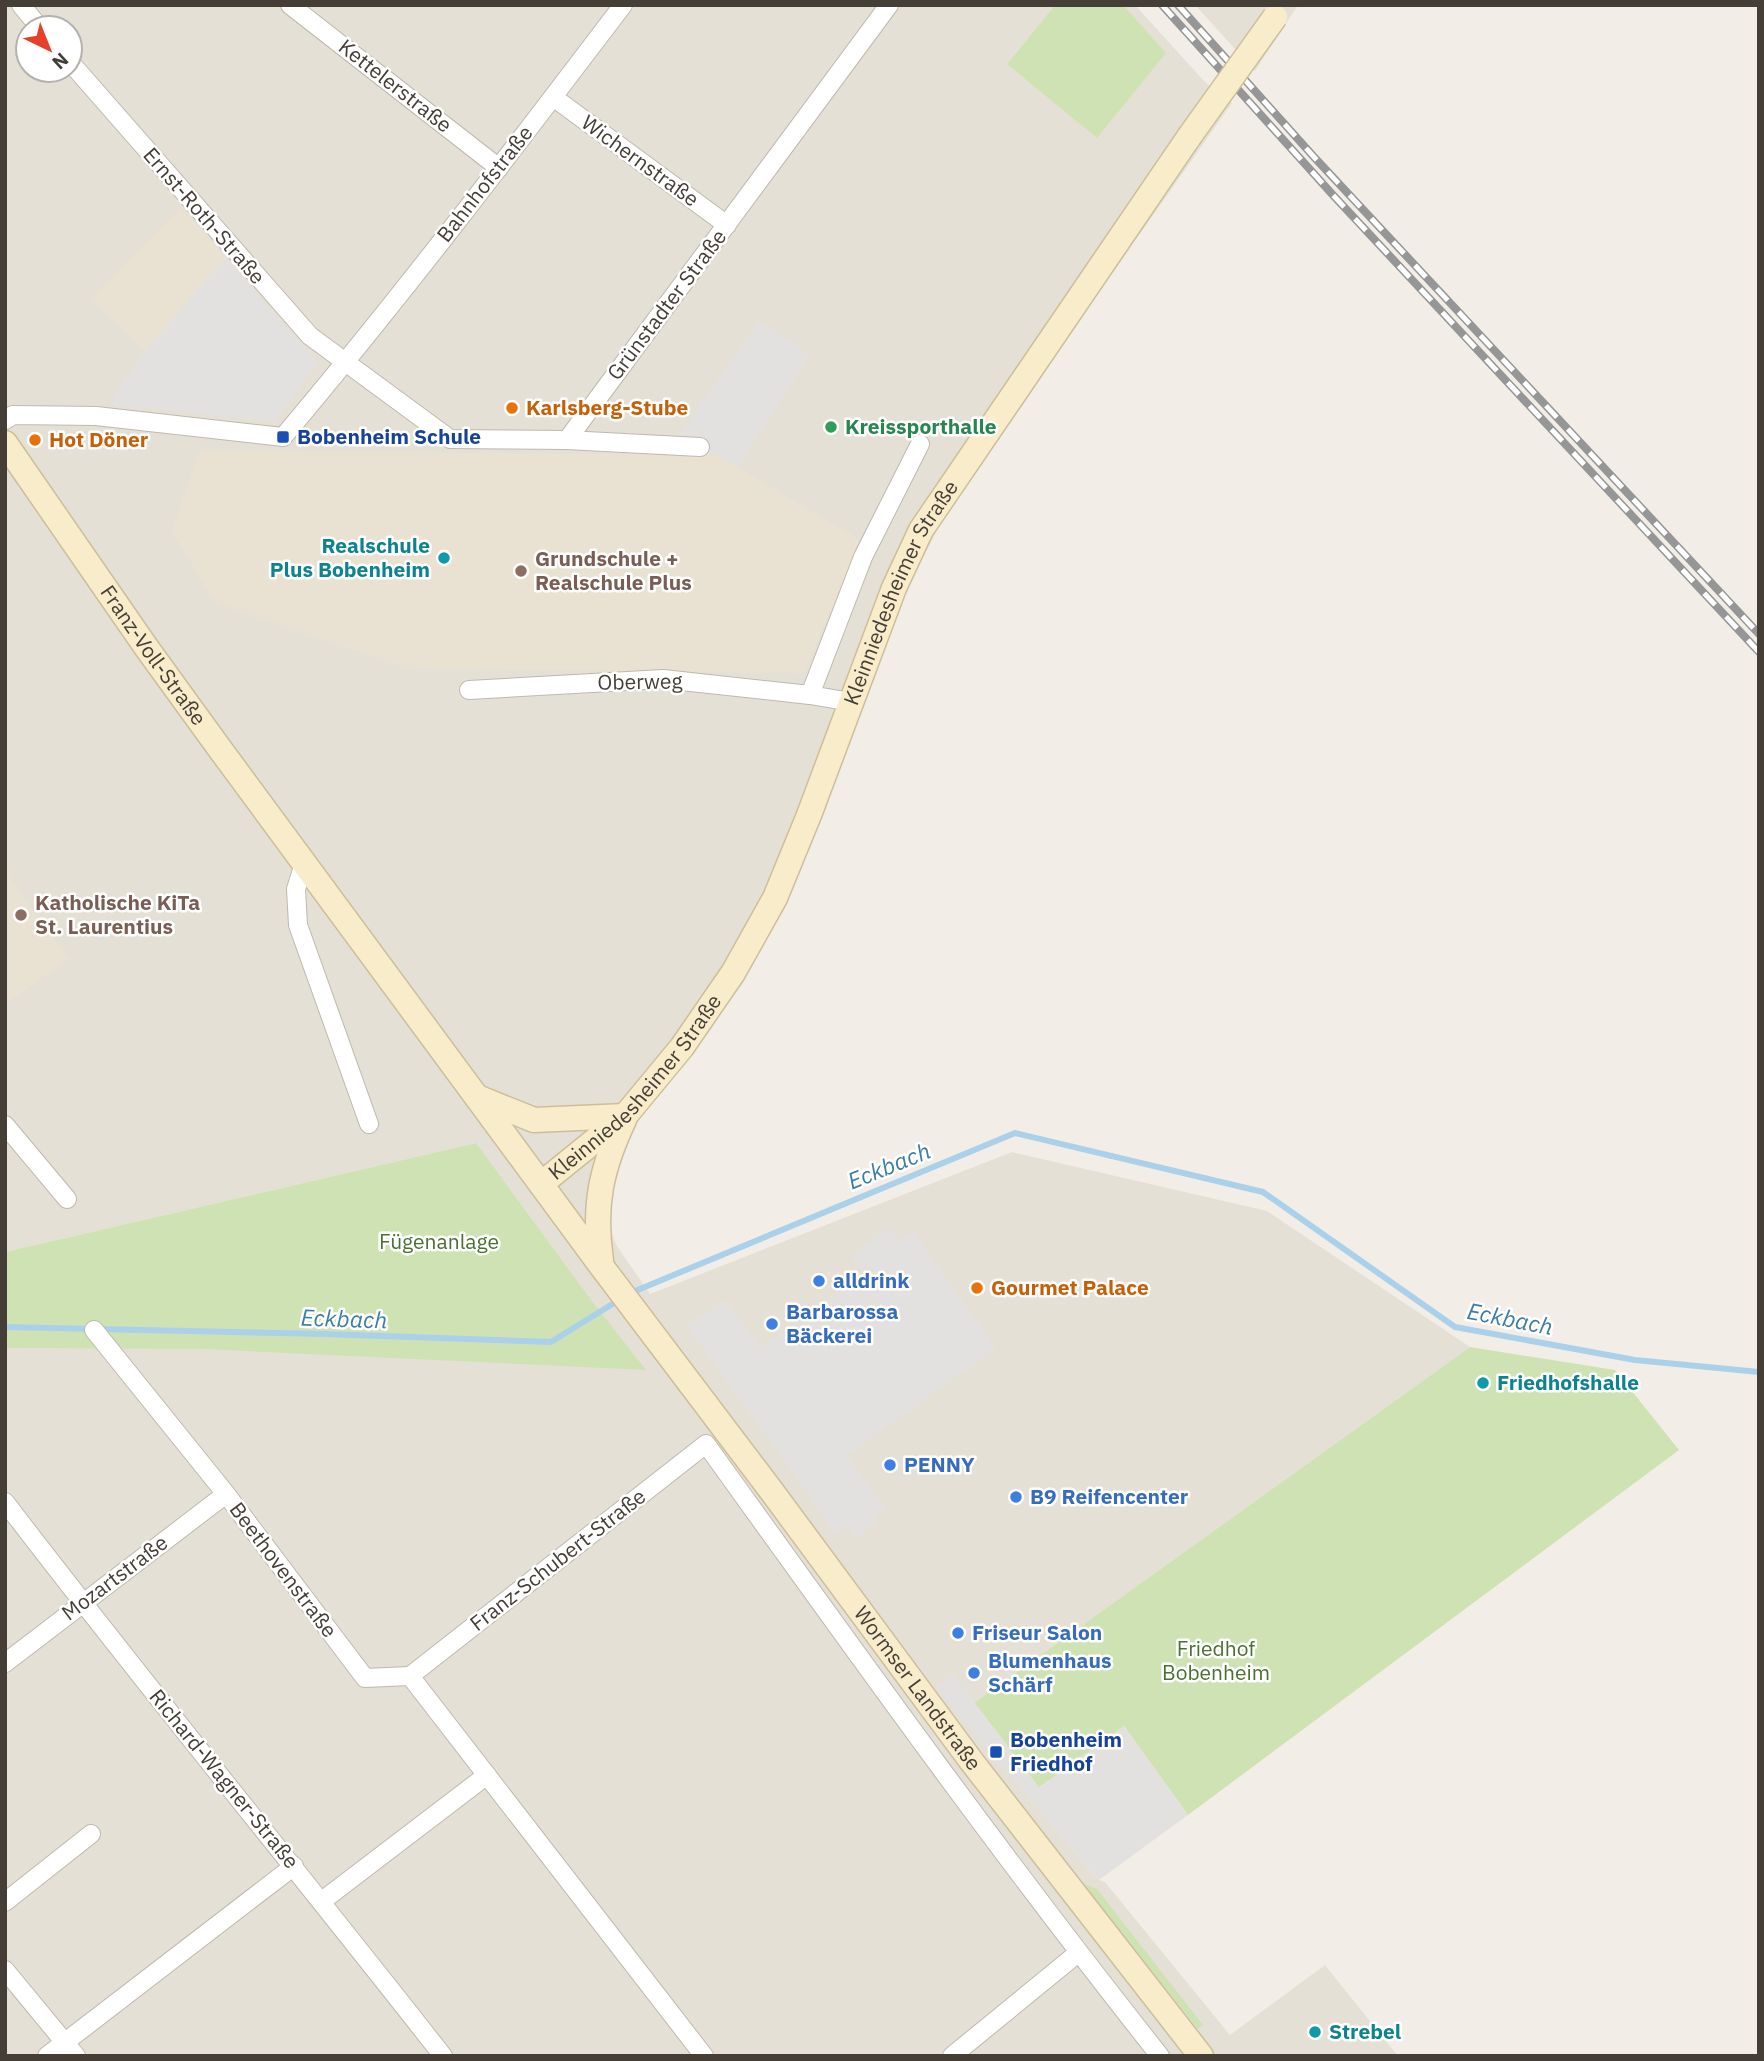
<svg xmlns="http://www.w3.org/2000/svg" width="1764" height="2061" font-family="'IBM Plex Sans',sans-serif">
<style>
.residential{fill:#e5e0d6;fill-rule:evenodd}
.education{fill:#e9e2d3}
.green{fill:#cfe2b4}
.parking{fill:#e3e1df}
.lines{fill:none;stroke-linecap:round;stroke-linejoin:round}
.stream{stroke:#aad1e9;stroke-width:6}
.minor-casing{stroke:#bfb8ae;stroke-width:20}
.secondary-casing{stroke:#cdbe9b;stroke-width:27}
.minor{stroke:#fff;stroke-width:18}
.secondary{stroke:#f9ecca;stroke-width:24}
.rail-casing{stroke:#969696;stroke-width:8}
.rail{stroke:#fff;stroke-width:5;stroke-dasharray:16;stroke-linecap:butt}
.secondary-bridge-casing{stroke:#cdbe9b;stroke-width:27;stroke-linecap:butt}
.secondary-bridge{stroke:#f9ecca;stroke-width:24}
.food-dot{fill:#e8710a;stroke:#fff;stroke-width:2.5}
.leisure-dot{fill:#2e9e5b;stroke:#fff;stroke-width:2.5}
.transit-dot{fill:#1a4fb4;stroke:#fff;stroke-width:2.5}
.culture-dot{fill:#0f9aa8;stroke:#fff;stroke-width:2.5}
.education-dot{fill:#8d6e63;stroke:#fff;stroke-width:2.5}
.shop-dot{fill:#3f7fe0;stroke:#fff;stroke-width:2.5}
.labels{text-anchor:middle;stroke-width:5;stroke-linejoin:round;paint-order:stroke}
.street-label{font-size:21px;fill:#443e37;stroke:#fff}
.food-label{font-size:21px;font-weight:bold;fill:#c56008;stroke:#fff;text-anchor:start}
.leisure-label{font-size:21px;font-weight:bold;fill:#27864d;stroke:#fff;text-anchor:start}
.transit-label{font-size:21px;font-weight:bold;fill:#164399;stroke:#fff;text-anchor:start}
.culture-label{font-size:21px;font-weight:bold;fill:#0d838f;stroke:#fff;text-anchor:start}
.education-label{font-size:21px;font-weight:bold;fill:#785e54;stroke:#fff;text-anchor:start}
.park-label{font-size:21px;fill:#4b7030;stroke:#fff}
.shop-label{font-size:21px;font-weight:bold;fill:#366cbe;stroke:#fff;text-anchor:start}
.water-label{font-size:23px;font-style:italic;fill:#3b7da5;stroke:#fff}
</style>
<rect width="100%" height="100%" fill="#f2eee7"/>
<g class="residential">
<path d="M5,5H1055L1007,64L1165,54L1123,5H1135L1205,82L1232,103L952,501L894,614L783,905L624,1143L603,1213L617,1246L650,1294L1012,1152L1267,1211L1470,1347L974,1703L936,1687L1099,1880L1105,1882L1230,2035L1325,1965L1398,2056H5V1319L476,1143L5,1252ZM28,28H70V70H28Z"/>
<path d="M1195,5H1298L1255,71Z"/>
</g>
<g class="education">
<path d="M181,207L225,258L145,351L92,299Z"/>
<path d="M200,451L716,455L860,540L803,673L408,668L215,602L172,531Z"/>
<path d="M5,871L69,959L5,1004Z"/>
</g>
<g class="green">
<path d="M1055,5H1123L1166,53L1097,138L1007,64Z"/>
<path d="M476,1143L591,1300L646,1370L204,1349L5,1348V1252Z"/>
<path d="M1470,1347L1615,1370L1679,1450L1188,1815L1124,1726L1039,1788L974,1703Z"/>
<path d="M1082,1883L1097,1889L1203,2025L1198,2029Z"/>
</g>
<g class="parking">
<path d="M225,258L318,363L274,421L109,404L145,351Z"/>
<path d="M759,321L810,354L738,467L681,433Z"/>
<path d="M889,1227L900,1242L914,1233L996,1348L847,1455L886,1510L875,1517L878,1522L857,1538L848,1526L835,1534L794,1473L686,1325L725,1300L762,1348L864,1273L852,1257Z"/>
<path d="M953,1674L1039,1787L1124,1726L1188,1815L1099,1880L935,1687Z"/>
</g>
<g class="lines">
<g class="stream">
<path d="M628,1294L1015,1133L1263,1192L1455,1327L1635,1360L1759,1372"/>
<path d="M5,1327L325,1334L551,1342L619,1300"/>
</g>
<defs>
<g id="minor">
<path d="M21,5L40,28"/>
<path d="M290,5L499,168"/>
<path d="M70,62L310,336L450,439L567,440L889,5"/>
<path d="M553,97L727,225"/>
<path d="M5,420L13,415L96,416L283,437C401,297 512,151 623,5"/>
<path d="M567,440L700,447"/>
<path d="M469,690L663,679L810,695"/>
<path d="M851,702L810,695L863,557L920,444"/>
<path d="M304,864L296,889L298,925L369,1124"/>
<path d="M5,1125L67,1199"/>
<path d="M94,1330L226,1494L365,1678L410,1676L704,2056"/>
<path d="M5,1502C148,1689 298,1871 443,2056"/>
<path d="M5,1663L226,1494"/>
<path d="M410,1676L706,1444C854,1650 1002,1857 1160,2056"/>
<path d="M322,1901L487,1775"/>
<path d="M5,1902L91,1834"/>
<path d="M5,1970L76,2056"/>
<path d="M47,2056L294,1866"/>
<path d="M952,2056L1078,1953"/>
</g>
<g id="secondary">
<path id="s1" d="M5,443L146,647L217,745L602,1267L770,1489L972,1762L1201,2056"/>
<path d="M477,1097L534,1120L625,1116"/>
<path id="s2" d="M541,1184L625,1116L682,1047L733,973L775,898L809,815L894,588L921,530L1189,137"/>
<path d="M601,1260C593,1206 601,1169 624,1120"/>
</g>
</defs>
<use href="#minor" class="minor-casing"/>
<use href="#secondary" class="secondary-casing"/>
<use href="#minor" class="minor"/>
<use href="#secondary" class="secondary"/>
<defs>
<g id="rail">
<path d="M1162,5L1332,194L1759,652"/>
<path d="M1178,5L1314,157L1759,634"/>
</g>
</defs>
<use href="#rail" class="rail-casing"/>
<use href="#rail" class="rail"/>
<defs>
<path id="secondary-bridge" d="M1189,137L1275,17"/>
</defs>
<use href="#secondary-bridge" class="secondary-bridge-casing"/>
<use href="#secondary-bridge" class="secondary-bridge"/>
</g>
<g class="food-dot">
<circle cx="512" cy="408" r="7"/>
<circle cx="35" cy="440" r="7"/>
<circle cx="977" cy="1288" r="7"/>
</g>
<circle class="leisure-dot" cx="831" cy="427" r="7"/>
<g class="transit-dot">
<rect x="276" y="430" width="14" height="14" rx="3.5"/>
<rect x="989" y="1745" width="14" height="14" rx="3.5"/>
</g>
<g class="culture-dot">
<circle cx="444" cy="558" r="7"/>
<circle cx="1483" cy="1383" r="7"/>
<circle cx="1315" cy="2032" r="7"/>
</g>
<g class="education-dot">
<circle cx="521" cy="571" r="7"/>
<circle cx="21" cy="915" r="7"/>
</g>
<g class="shop-dot">
<circle cx="819" cy="1281" r="7"/>
<circle cx="772" cy="1324" r="7"/>
<circle cx="890" cy="1465" r="7"/>
<circle cx="1016" cy="1497" r="7"/>
<circle cx="958" cy="1633" r="7"/>
<circle cx="974" cy="1673" r="7"/>
</g>
<g class="labels">
<g class="street-label">
<text transform="translate(395 86) rotate(38)" y="7">Kettelerstraße</text>
<text transform="translate(640 161) rotate(36)" y="7">Wichernstraße</text>
<text transform="translate(485 184) rotate(-52)" y="7">Bahnhofstraße</text>
<text transform="translate(204 216) rotate(49)" y="7">Ernst-Roth-Straße</text>
<text transform="translate(667 305) rotate(-53)" y="7">Grünstadter Straße</text>
<text dy="7" stroke="none"><textPath href="#s2" startOffset="704">Kleinniedesheimer Straße</textPath></text>
<text dy="7" stroke="none"><textPath href="#s1" startOffset="259">Franz-Voll-Straße</textPath></text>
<text transform="translate(640 682) rotate(-1)" y="7">Oberweg</text>
<text dy="7" stroke="none"><textPath href="#s2" startOffset="136">Kleinniedesheimer Straße</textPath></text>
<text transform="translate(558 1560) rotate(-38)" y="7">Franz-Schubert-Straße</text>
<text transform="translate(283 1570) rotate(53)" y="7">Beethovenstraße</text>
<text transform="translate(115 1578) rotate(-37)" y="7">Mozartstraße</text>
<text dy="7" stroke="none"><textPath href="#s1" startOffset="1544">Wormser Landstraße</textPath></text>
<text transform="translate(224 1779) rotate(51)" y="7">Richard-Wagner-Straße</text>
</g>
<g class="food-label">
<text x="526" y="415">Karlsberg-Stube</text>
<text x="49" y="447">Hot Döner</text>
<text x="991" y="1295">Gourmet Palace</text>
</g>
<g class="leisure-label">
<text x="845" y="434">Kreissporthalle</text>
</g>
<g class="transit-label">
<text x="297" y="444">Bobenheim Schule</text>
<text x="1010" y="1747">Bobenheim<tspan x="1010" dy="24">Friedhof</tspan></text>
</g>
<g class="culture-label">
<text x="430" y="553" text-anchor="end">Realschule<tspan x="430" dy="24">Plus Bobenheim</tspan></text>
<text x="1497" y="1390">Friedhofshalle</text>
<text x="1329" y="2039">Strebel</text>
</g>
<g class="education-label">
<text x="535" y="566">Grundschule +<tspan x="535" dy="24">Realschule Plus</tspan></text>
<text x="35" y="910">Katholische KiTa<tspan x="35" dy="24">St. Laurentius</tspan></text>
</g>
<g class="park-label">
<text x="439" y="1249">Fügenanlage</text>
<text x="1216" y="1656">Friedhof<tspan x="1216" dy="24">Bobenheim</tspan></text>
</g>
<g class="shop-label">
<text x="833" y="1288">alldrink</text>
<text x="786" y="1319">Barbarossa<tspan x="786" dy="24">Bäckerei</tspan></text>
<text x="904" y="1472">PENNY</text>
<text x="1030" y="1504">B9 Reifencenter</text>
<text x="972" y="1640">Friseur Salon</text>
<text x="988" y="1668">Blumenhaus<tspan x="988" dy="24">Schärf</tspan></text>
</g>
<g class="water-label">
<text transform="translate(889 1166) rotate(-22)" y="8">Eckbach</text>
<text transform="translate(344 1319) rotate(2)" y="8">Eckbach</text>
<text transform="translate(1510 1319) rotate(11)" y="8">Eckbach</text>
</g>
</g>
<rect width="1764" height="2061" fill="none" stroke="#443e37" stroke-width="14"/>
<g transform="translate(49 49) rotate(137)"><circle r="33" fill="#ffffff" stroke="#b4b2af" stroke-width="2"/>
<path d="M0-5L12 26L0 18L-12 26Z" fill="#e4402c"/>
<text y="-10" font-size="19" font-weight="bold" text-anchor="middle" fill="#443e37">N</text>
</g>
</svg>
